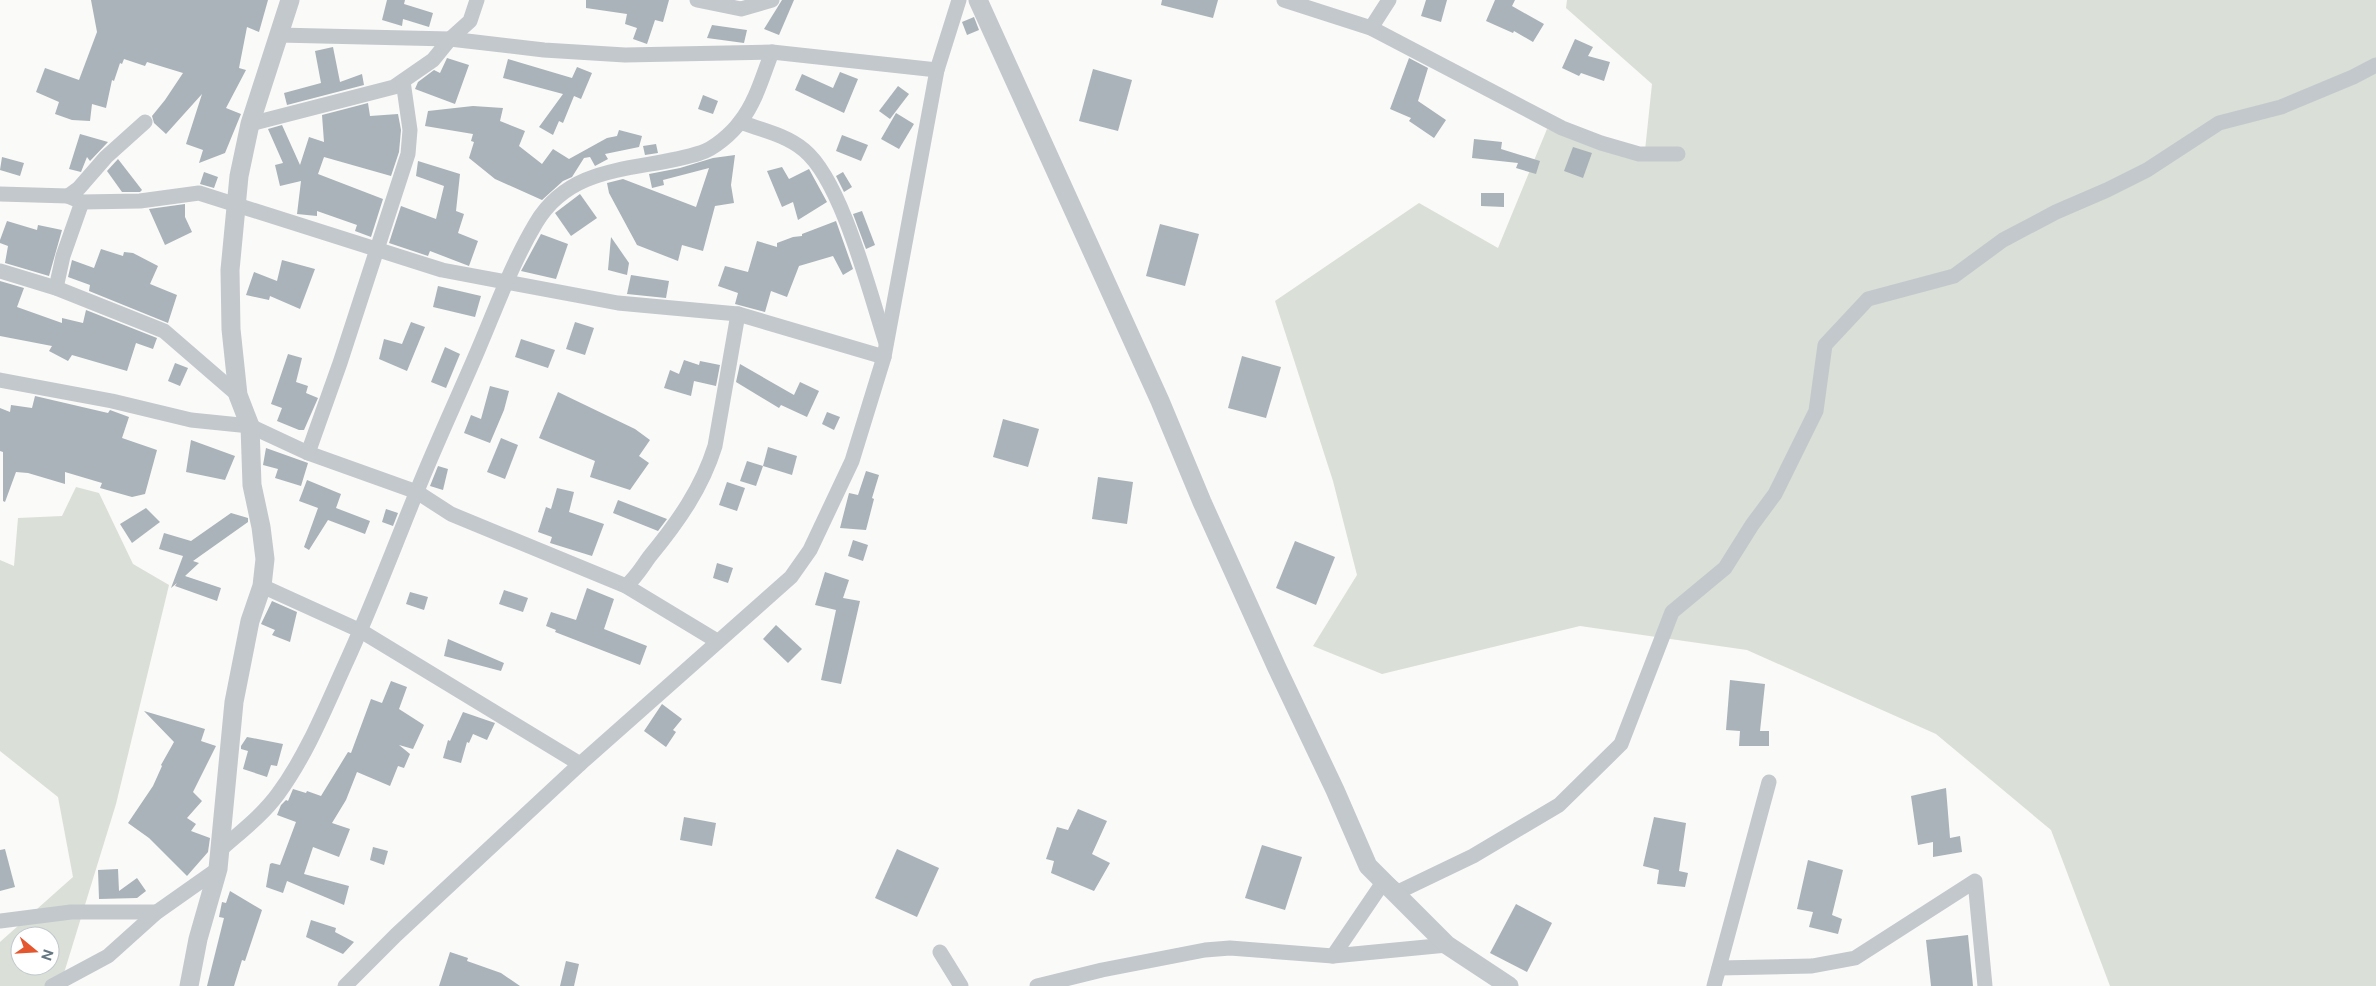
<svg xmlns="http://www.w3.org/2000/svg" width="2376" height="986" font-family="'Public Sans',sans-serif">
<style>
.green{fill:#dadfd7;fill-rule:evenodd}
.building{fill:#aab3b9}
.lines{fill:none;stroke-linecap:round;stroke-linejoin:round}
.minor{stroke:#c3c8cc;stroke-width:15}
.tertiary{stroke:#c3c8cc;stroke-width:19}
</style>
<rect width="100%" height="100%" fill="#fafaf8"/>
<g class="green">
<path d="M1567,0H2376V986H2110L2051,830L1936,734L1747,650L1580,626L1382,674L1313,646L1357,575L1333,481L1275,301L1419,203L1498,248L1547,129L1644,160L1652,84L1566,8Z"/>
<path d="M76,487L99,493L133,564L169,585L116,804L60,986H0V942L73,877L58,797L0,751V560L14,566L18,518L62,516ZM20,936H50V966H20Z"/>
</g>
<g class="building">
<path d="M91,0H268L259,32L247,27L239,68L246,70L226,108L241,114L225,153L199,163L203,150L186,144L202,94L166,134L154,123L152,116L165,100L183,73L147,62L145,66L124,59L122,64L120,63L114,81L112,80L106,108L92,104L90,121L72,120L55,114L59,102L36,92L45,68L79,80L97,32Z"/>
<path d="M387,0H405L404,4L433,13L429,27L403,19L402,26L382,20Z"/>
<path d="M586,0H669L663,22L655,20L647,44L633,39L637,28L625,24L627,14L586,8Z"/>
<path d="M782,0H794L779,35L764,29Z"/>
<path d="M1162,0H1218L1213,18L1161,5Z"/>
<path d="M1426,0H1447L1441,22L1421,16Z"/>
<path d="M1495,0H1515L1512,6L1544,24L1533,42L1514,31L1513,33L1486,21Z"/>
<path d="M974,17L979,30L967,35L962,22Z"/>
<path d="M712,25L747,30L744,43L707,38Z"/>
<path d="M1575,39L1593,47L1588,56L1610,62L1604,81L1581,73L1579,76L1562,68Z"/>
<path d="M333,47L340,82L362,74L364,85L287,105L284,93L321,83L315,51Z"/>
<path d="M447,58L469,65L455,104L415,89L418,82L434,70L440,73Z"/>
<path d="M1409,58L1428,68L1418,101L1446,120L1434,138L1409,121L1411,118L1390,109Z"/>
<path d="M508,59L572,78L577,67L592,73L581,99L574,96L563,123L559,121L553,135L539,127L563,94L503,78Z"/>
<path d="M1093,69L1132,80L1118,131L1079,121Z"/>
<path d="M840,72L858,79L844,113L795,90L802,74L833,88Z"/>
<path d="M898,86L909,94L890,119L879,111Z"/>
<path d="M703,95L718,101L713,114L698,109Z"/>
<path d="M368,103L370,116L398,114L401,130L399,152L391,176L324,157L318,174L383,199L371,237L355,231L357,225L317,211V216L297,214L301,181L280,186L275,165L283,163L268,129L282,125L300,165L309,137L324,142L322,115Z"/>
<path d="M473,106L503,108L500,121L525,131L519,146L542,164L553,149L569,159L607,138L617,136L619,130L642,136L639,147L605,154L608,159L595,166L590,157L584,158L572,177L563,181L542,200L495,179L469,158L474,142L471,141L473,134L425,126L428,111Z"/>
<path d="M896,113L914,124L899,149L881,139Z"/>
<path d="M80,134L108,142L90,161L87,157L81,172L69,169Z"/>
<path d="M842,135L868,145L861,161L836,151Z"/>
<path d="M1474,139L1502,142L1501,149L1540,161L1536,174L1516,168L1518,163L1472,158Z"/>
<path d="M656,144L658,153L645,155L643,146Z"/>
<path d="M1573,147L1592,153L1583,178L1564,171Z"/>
<path d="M735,155L731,185L734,203L715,206L703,251L682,245L678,261L637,245L609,193L607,183L623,179L696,207L709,168L663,180L664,185L652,188L649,174L680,168L713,158Z"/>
<path d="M2,157L24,163L20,176L0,170Z"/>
<path d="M118,159L142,190L140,192H122L107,171Z"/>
<path d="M418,161L460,174L456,211L464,214L458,233L478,241L469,266L430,251L428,256L389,243L401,206L436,219L444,186L416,176Z"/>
<path d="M782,167L789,179L809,169L827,202L798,220L793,202L782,207L767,171Z"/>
<path d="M204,172L218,177L214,188L200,184Z"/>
<path d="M843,172L852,187L844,192L836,176Z"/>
<path d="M1481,193H1504V207L1481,206Z"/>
<path d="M580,194L597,218L571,236L555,213Z"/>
<path d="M185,204V217L192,232L165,245L149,209Z"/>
<path d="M862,211L875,245L866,249L853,214Z"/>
<path d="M7,221L37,230L38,225L62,230L49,276L5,263L8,246L0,243V240Z"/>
<path d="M836,221L853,269L843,275L833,256L799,266L787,297L771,291L765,312L735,304L738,293L718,286L725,266L748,272L757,241L777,247V243L793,237L802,236V234Z"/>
<path d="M1160,224L1199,234L1185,286L1146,276Z"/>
<path d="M541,234L568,244L556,279L521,271Z"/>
<path d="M611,237L629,263L627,275L608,270Z"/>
<path d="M101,249L123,256L124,252L133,253L158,266L150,284L177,295L168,323L89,291L90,285L68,277L72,260L94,268Z"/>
<path d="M282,260L315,269L300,309L270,296L269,300L246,295L254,272L277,281Z"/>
<path d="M631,275L669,281L666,298L627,294Z"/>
<path d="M0,281L24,288L17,307L62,323V318L83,323L86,310L157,338L153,349L136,343L127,371L72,355L68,361L49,351L52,346L0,336Z"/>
<path d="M438,286L481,296L475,317L433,307Z"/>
<path d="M411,322L425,327L407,371L379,359L384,339L402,344Z"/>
<path d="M575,322L594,328L585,355L566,349Z"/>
<path d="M521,339L555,350L548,368L515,357Z"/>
<path d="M445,347L460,354L446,388L431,382Z"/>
<path d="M288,354L302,358L296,382L308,386L306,393L318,398L304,430H299L277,421L282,408L271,404Z"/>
<path d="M1242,356L1281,367L1266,418L1228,408Z"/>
<path d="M684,360L699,365L700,361L720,365L716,386L694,381L691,396L664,388L670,370L679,374Z"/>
<path d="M175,363L188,368L180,386L168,381Z"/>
<path d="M740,364L794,395L800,382L819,391L807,417L781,405L779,408L736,382Z"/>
<path d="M490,386L509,391L504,410L490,443L464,433L471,415L481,419Z"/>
<path d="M558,392L635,429L650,440L639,456L649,463L630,490L590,477L595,461L539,438Z"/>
<path d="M35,396L108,413L110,410L129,417L122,438L157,450L145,494L132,497L100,488L102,483L65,472V484L28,473L16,472L5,502L3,501V452L0,451V408L10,412L11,405L32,408Z"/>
<path d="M827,412L840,417L834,430L822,424Z"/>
<path d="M1003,419L1039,429L1028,467L993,457Z"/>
<path d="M501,438L518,445L505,479L487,472Z"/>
<path d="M191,440L235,456L225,480L186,472Z"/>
<path d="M768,447L797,456L792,475L763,466Z"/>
<path d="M266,448L308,463L301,486L275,478L278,469L263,465Z"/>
<path d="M747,461L763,466L756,486L740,481Z"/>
<path d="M438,466L448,469L443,490L430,486Z"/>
<path d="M866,471L879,475L872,498L874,499L866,530L840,528L849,493L858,495Z"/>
<path d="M1098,477L1133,482L1127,524L1092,519Z"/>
<path d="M307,480L341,494L336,508L370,521L365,534L328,520L309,550L304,547L318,508L299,501Z"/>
<path d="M727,482L745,488L737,511L719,505Z"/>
<path d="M557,488L574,492L569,512L604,524L592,556L550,543L552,537L538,532L546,507L551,509Z"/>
<path d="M618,500L667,519L658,531L613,513Z"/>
<path d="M146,508L160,522L132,543L120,524Z"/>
<path d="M386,509L398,513L393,526L382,522Z"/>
<path d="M231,513L248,518V522L193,561L199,563L185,576L221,588L217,601L175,586L177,583L171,588L183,556L159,549L164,533L191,541Z"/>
<path d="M853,540L868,545L863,561L848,556Z"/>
<path d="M1295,541L1335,557L1316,605L1276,588Z"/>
<path d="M717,563L733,568L728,583L713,578Z"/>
<path d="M825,572L849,580L843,598L860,601L841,684L821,680L836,610L815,605Z"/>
<path d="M587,588L614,599L604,629L647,646L640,665L555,632L556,630L546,626L551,612L576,620Z"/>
<path d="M504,590L528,598L523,612L499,604Z"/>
<path d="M410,592L428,597L424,610L406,604Z"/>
<path d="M272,601L297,612L290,642L272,635L275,630L261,624Z"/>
<path d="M776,625L802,649L788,663L763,639Z"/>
<path d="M448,639L504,663L501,671L444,656Z"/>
<path d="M1730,680L1765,684L1760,731H1769V746H1739L1740,731L1726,730Z"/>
<path d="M391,681L407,687L399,709L424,725L413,749L399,745L410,754L404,768L398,766L390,786L357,772L346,800L332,823L350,829L339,857L313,847L304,874L349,886L344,905L287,881L283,893L266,887L270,864L272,863L280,865L296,822L277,815L281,805L286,800L288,801L293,789L306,793L307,791L321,796L348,752L351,753L371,699L382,703Z"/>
<path d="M662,704L682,719L673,730L676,732L666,747L644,731Z"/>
<path d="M144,711L205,729L201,741L216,746L193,792L202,801L187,818L196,824L191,831L210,838L208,852L187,876L149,838L128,823L153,786L162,766L161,765L174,742Z"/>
<path d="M463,712L495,723L487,740L473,734L469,743L467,742L461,763L443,758L448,740L450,741Z"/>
<path d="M247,737L283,744L277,766L271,765L267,777L243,769L248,751L241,749V746Z"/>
<path d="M1946,788L1950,838L1960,836L1962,852L1933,857V842L1918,845L1911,796Z"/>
<path d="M1078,809L1107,821L1092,854L1110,863L1094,891L1051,873L1054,861L1046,859L1057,827L1068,830Z"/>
<path d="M684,817L716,823L712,846L680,840Z"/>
<path d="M1654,817L1686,823L1679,871L1688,873L1685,887L1657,884L1659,870L1643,866Z"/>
<path d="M1262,845L1302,857L1285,910L1245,898Z"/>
<path d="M373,847L388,851L384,865L370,860Z"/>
<path d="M5,849L15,887L0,891V850Z"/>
<path d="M897,849L939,868L917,917L875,898Z"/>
<path d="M1808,860L1843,870L1832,915L1842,919L1838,934L1809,927L1813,912L1797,909Z"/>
<path d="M118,869L119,891L137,878L146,891L137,898L99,899L98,870Z"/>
<path d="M230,891L262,910L245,961L242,960L234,986H207L224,918L219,917L222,902L226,903Z"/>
<path d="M1516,904L1552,923L1527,972L1490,953Z"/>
<path d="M311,920L336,928L335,932L354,942L343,954L306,937Z"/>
<path d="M1968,935L1973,986H1931L1926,940Z"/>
<path d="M450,952L468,958L467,961L501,973L520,986H439Z"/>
<path d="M566,961L579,964L574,986H560Z"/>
</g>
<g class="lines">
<g class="minor">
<path d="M697,0L741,9L772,0"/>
<path d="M1284,0L1371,28L1562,128L1601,143L1639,154H1678"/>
<path d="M1371,28L1389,0"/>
<path d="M278,35L450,39L544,50L625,55L772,52L937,70"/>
<path d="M740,122C762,130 786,135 804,150C842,181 870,294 886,343"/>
<path d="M250,124L394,87L433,60L450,39L470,21L477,0"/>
<path d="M0,194L68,196L82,202L140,201L199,193L442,270L618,303L738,314L884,357"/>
<path d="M68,196L79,188L106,157L145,122"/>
<path d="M0,271L56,288L164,331L238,395"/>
<path d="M56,288L63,256L82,202"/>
<path d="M0,380L112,401L191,420L250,426L308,453L417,492L451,514L626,586L717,641"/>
<path d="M308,453L340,363L408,154L410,130L403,81"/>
<path d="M262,586L361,631L580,764"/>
<path d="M626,586C638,575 641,568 650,556C678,522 702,488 715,446L738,314"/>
<path d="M219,851C239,833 262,816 278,794C306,756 325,709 344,667C371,609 393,550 417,491C436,444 458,397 478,350C496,308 512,263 536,223C573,161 642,172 700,153C714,149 732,133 740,122C756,102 763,75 772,52"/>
<path d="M0,921L71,912H157"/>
<path d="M940,952L961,986"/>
<path d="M1333,956L1384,881L1398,892L1473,856L1559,805L1621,744L1672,612L1725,568L1752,525L1775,494L1816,411L1825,345L1868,299L1954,276L2003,240L2056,212L2107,190L2147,170L2219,123L2281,107L2353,77L2376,65"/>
<path d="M1719,968L1812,966L1855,958L1975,881L1985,986"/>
<path d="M52,986L108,956L157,912L218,869"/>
<path d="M345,986L396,935L580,764L791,577L810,550L852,461L884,357L937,70L959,0"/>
<path d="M1037,986L1102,970L1205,950L1230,948L1333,956L1447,945"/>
<path d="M1714,986L1769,782"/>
</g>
<g class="tertiary">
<path d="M978,0L1160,401L1202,502L1277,668L1335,790L1368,866L1447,945L1509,986"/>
<path d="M189,986L198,939L218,869L234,702L250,621L262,586L265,559L261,527L252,485L250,426L238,395L231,329L230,270L239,176L250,124L290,0"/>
</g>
</g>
<g transform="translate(35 951) rotate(108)"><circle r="24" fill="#ffffff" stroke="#c1c8cd"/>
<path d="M0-4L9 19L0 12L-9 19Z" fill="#e4572e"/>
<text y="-8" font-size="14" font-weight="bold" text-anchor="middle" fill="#657683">N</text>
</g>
</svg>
